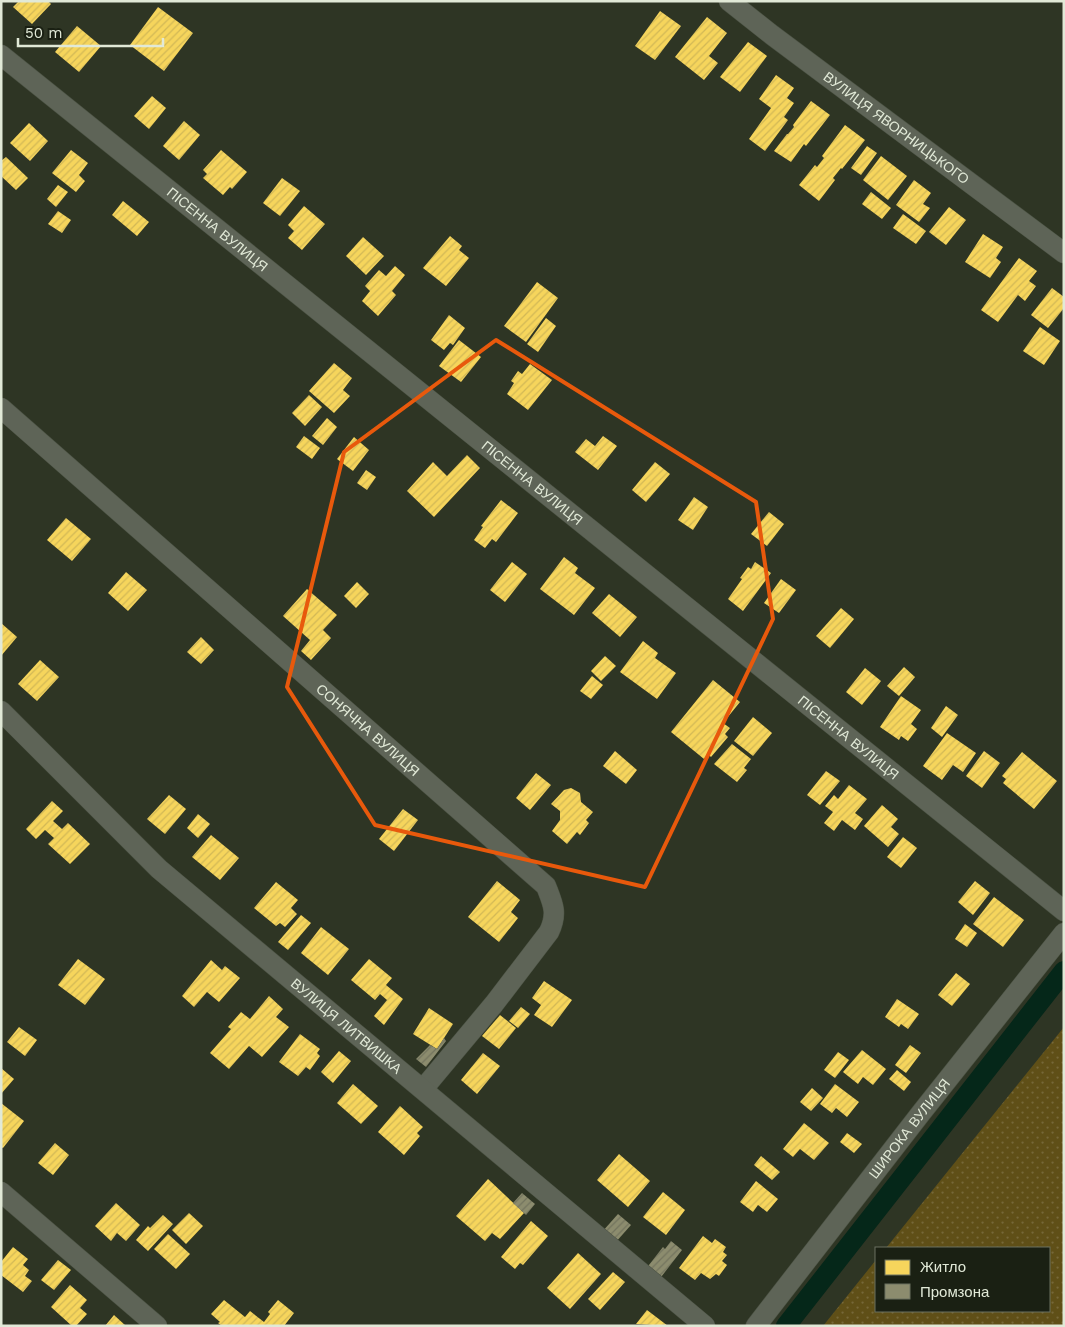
<svg xmlns="http://www.w3.org/2000/svg" width="1065" height="1327" font-family="'Work Sans',sans-serif">
<style>
.grass{fill:url(#grass-dots)}
.homes{fill:url(#homes-hatch)}
.industry{fill:url(#industry-hatch)}
.lines{fill:none;stroke-linecap:round;stroke-linejoin:round}
.canal{stroke:#052719;stroke-width:20}
.street-casing{stroke:#4a5142;stroke-width:21}
.street{stroke:#5e6457;stroke-width:20}
.marked{fill:none;stroke:#e8590c;stroke-width:4;stroke-linejoin:round}
.labels{text-anchor:middle;stroke-width:5;stroke-linejoin:round;paint-order:stroke}
.street-label{font-size:14px;fill:#e1e9d7;stroke:#1a2013}
</style>
<defs>
<pattern id="grass-dots" width="8" height="8" patternUnits="userSpaceOnUse" patternTransform="scale(1.25)"><rect width="8" height="8" fill="#5f4f17"/><path d="M2 2h.1M6 6h.1" fill="none" stroke="#766838" stroke-width="1.8" stroke-linecap="round"/></pattern>
<pattern id="homes-hatch" width="6" height="6" patternUnits="userSpaceOnUse" patternTransform="scale(1.25)"><rect width="6" height="6" fill="#f6d55c"/><path d="M-1 1l2-2M0 6l6-6M5 7l2-2" fill="none" stroke="#d2b856"/></pattern>
<pattern id="industry-hatch" width="6" height="6" patternUnits="userSpaceOnUse" patternTransform="scale(1.25)"><rect width="6" height="6" fill="#8c8c6e"/><path d="M-1 1l2-2M0 6l6-6M5 7l2-2" fill="none" stroke="#73745e"/></pattern>
</defs>
<rect width="100%" height="100%" fill="#2e3524"/>
<path class="grass" d="M1064,1027V1326H823L876,1260V1311H1049V1248H886Z"/>
<g class="homes">
<path d="M19,1H48L51,4L32,24L13,7Z"/>
<path d="M158,7L193,33L164,71L130,45Z"/>
<path d="M660,11L681,26L655,60L635,46Z"/>
<path d="M707,17L727,33L709,56L718,63L704,80L675,57Z"/>
<path d="M77,26L101,46L79,72L55,52Z"/>
<path d="M748,42L767,56L740,92L720,77Z"/>
<path d="M776,75L794,88L787,98L794,103L784,117L788,120L765,151L749,139L771,108L759,99Z"/>
<path d="M152,96L166,108L149,129L134,116Z"/>
<path d="M811,101L830,115L806,146L804,144L791,162L774,151L787,134H788L794,127L793,125Z"/>
<path d="M184,121L200,135L179,160L163,146Z"/>
<path d="M29,123L48,141L30,161L10,143Z"/>
<path d="M845,125L865,140L842,169L841,168L833,178L835,180L819,201L799,185L815,165L817,167L824,158L822,156Z"/>
<path d="M867,146L877,153L861,175L851,168Z"/>
<path d="M71,150L88,163L79,175L85,181L76,192L52,173Z"/>
<path d="M221,150L247,172L232,189L230,187L223,195L203,178L207,174L203,170Z"/>
<path d="M881,156L907,176L888,200L863,180Z"/>
<path d="M6,157L28,178L16,190L1,176V161Z"/>
<path d="M282,178L300,191L280,216L263,203Z"/>
<path d="M914,180L931,193L923,204L930,208L919,222L896,205Z"/>
<path d="M58,185L68,192L56,207L47,199Z"/>
<path d="M871,192L891,208L882,219L862,204Z"/>
<path d="M123,201L149,222L137,236L112,215Z"/>
<path d="M304,206L325,224L302,250L288,238L294,231L288,225Z"/>
<path d="M949,207L966,220L946,245L929,232Z"/>
<path d="M58,211L71,220L62,233L48,224Z"/>
<path d="M903,214L926,231L916,244L893,228Z"/>
<path d="M983,234L1003,247L996,258L1001,262L990,278L965,262Z"/>
<path d="M450,236L462,246L459,250L469,258L446,286L423,268Z"/>
<path d="M363,237L384,256L366,275L346,256Z"/>
<path d="M1019,258L1037,271L1029,281L1036,286L1025,301L1018,295L998,322L981,310Z"/>
<path d="M395,266L405,275L392,291L396,295L378,316L362,301L370,291L365,286L379,270L386,276Z"/>
<path d="M537,282L558,298L526,342L504,326Z"/>
<path d="M1052,288L1064,297V308L1048,328L1031,315Z"/>
<path d="M449,315L465,328L453,345L450,343L444,350L431,340Z"/>
<path d="M546,318L556,326L538,352L527,344Z"/>
<path d="M1040,327L1060,341L1044,365L1023,351Z"/>
<path d="M459,340L481,357L461,382L439,366Z"/>
<path d="M334,363L352,378L343,390L350,396L334,413L309,391Z"/>
<path d="M530,364L552,380L528,410L507,394L514,383L511,381L518,371L522,374Z"/>
<path d="M309,395L322,407L305,426L292,413Z"/>
<path d="M327,418L337,427L323,445L312,436Z"/>
<path d="M304,436L320,448L312,459L296,447Z"/>
<path d="M603,436L617,446L598,470L575,452L586,439L595,446Z"/>
<path d="M354,437L369,450L353,471L337,459Z"/>
<path d="M467,455L480,468L434,517L407,491L433,462L447,476Z"/>
<path d="M655,462L670,474L646,502L632,490Z"/>
<path d="M366,470L376,477L367,490L357,483Z"/>
<path d="M694,497L708,507L693,530L678,520Z"/>
<path d="M501,500L518,513L496,542L492,539L485,548L474,540L483,527L481,526Z"/>
<path d="M769,512L784,524L767,546L751,534Z"/>
<path d="M66,518L91,539L72,561L47,540Z"/>
<path d="M564,557L578,568L575,573L595,588L574,615L540,589Z"/>
<path d="M512,562L527,574L505,602L490,590Z"/>
<path d="M755,562L771,573L743,611L728,599L742,579L740,578L748,567L751,569Z"/>
<path d="M126,572L147,590L128,611L108,593Z"/>
<path d="M781,579L796,590L779,613L764,603Z"/>
<path d="M357,582L369,594L356,608L344,596Z"/>
<path d="M307,589L337,615L323,630L331,638L311,660L301,651L310,640L283,616Z"/>
<path d="M609,594L637,617L620,637L592,613Z"/>
<path d="M841,608L854,619L830,648L816,636Z"/>
<path d="M1,623L17,637L1,656Z"/>
<path d="M201,637L214,650L201,664L187,652Z"/>
<path d="M643,641L658,653L655,658L676,673L657,699L620,672Z"/>
<path d="M605,656L616,666L601,681L591,671Z"/>
<path d="M40,660L59,677L37,701L18,684Z"/>
<path d="M904,667L915,677L899,696L887,686Z"/>
<path d="M865,668L881,681L862,705L846,692Z"/>
<path d="M592,676L603,685L591,699L580,691Z"/>
<path d="M713,680L740,702L723,723L730,728L725,734L728,737L711,757L708,754L704,759L671,732Z"/>
<path d="M901,696L921,710L911,724L917,729L908,741L901,736L899,740L880,727Z"/>
<path d="M946,706L958,715L942,737L931,728Z"/>
<path d="M753,717L772,733L753,756L734,741Z"/>
<path d="M947,733L976,753L963,772L953,765L942,780L923,766Z"/>
<path d="M732,744L751,759L744,768L747,770L737,782L714,764Z"/>
<path d="M615,751L637,770L626,784L603,766Z"/>
<path d="M984,751L1000,763L982,788L966,776Z"/>
<path d="M1022,752L1057,781L1034,809L1003,783L1006,779L1002,776Z"/>
<path d="M826,771L840,781L820,805L807,795Z"/>
<path d="M536,773L551,785L530,810L516,798Z"/>
<path d="M849,785L867,799L855,813L863,819L855,830L842,820L834,831L824,823L833,812L825,806L834,795L838,799Z"/>
<path d="M571,788L580,793L581,802L593,812L586,820L589,823L580,835L577,832L567,844L552,831L560,820V811L551,804L564,790Z"/>
<path d="M169,795L186,809L165,834L147,819Z"/>
<path d="M52,801L63,811L53,821L62,829L68,823L90,844L70,864L48,844L54,838L45,830L36,839L26,829Z"/>
<path d="M882,805L898,819L891,827L899,834L888,847L864,826Z"/>
<path d="M403,809L418,820L394,851L379,839Z"/>
<path d="M198,814L210,824L198,838L187,828Z"/>
<path d="M211,835L239,858L220,880L192,857Z"/>
<path d="M903,837L917,848L901,868L887,857Z"/>
<path d="M497,881L520,900L511,912L518,918L499,942L468,917Z"/>
<path d="M975,881L990,893L973,915L958,902Z"/>
<path d="M276,882L298,900L291,908L297,914L285,927L280,923L276,926L254,908Z"/>
<path d="M994,897L1024,920L1003,947L973,924Z"/>
<path d="M301,915L311,923L288,950L278,942Z"/>
<path d="M965,924L977,933L967,947L955,939Z"/>
<path d="M321,927L349,949L328,975L301,953Z"/>
<path d="M78,959L105,979L85,1005L58,985Z"/>
<path d="M369,959L392,978L386,985L403,999L384,1025L374,1016L387,1000L380,994L375,1000L351,980Z"/>
<path d="M211,960L222,970L225,966L240,978L219,1002L207,992L194,1007L182,996Z"/>
<path d="M956,973L970,984L952,1006L938,995Z"/>
<path d="M544,981L572,1000L552,1027L534,1015L541,1005L532,998Z"/>
<path d="M269,996L283,1009L276,1017L289,1027L262,1057L249,1046L229,1069L210,1053L231,1029L228,1027L241,1012L250,1019Z"/>
<path d="M897,999L919,1014L908,1029L901,1024L899,1027L885,1017Z"/>
<path d="M521,1007L530,1014L518,1028L509,1021Z"/>
<path d="M429,1008L453,1024L437,1049L413,1034Z"/>
<path d="M500,1015L516,1028L499,1049L482,1036Z"/>
<path d="M19,1027L37,1040L25,1056L7,1042Z"/>
<path d="M300,1034L320,1049L317,1053L320,1056L310,1070L306,1067L298,1076L279,1062Z"/>
<path d="M910,1045L921,1053L906,1073L895,1065Z"/>
<path d="M862,1050L886,1069L873,1085L863,1077L858,1084L843,1072Z"/>
<path d="M339,1051L351,1061L333,1083L321,1072Z"/>
<path d="M838,1052L849,1060L835,1078L824,1070Z"/>
<path d="M483,1053L500,1066L477,1094L461,1080Z"/>
<path d="M1,1068L14,1079L1,1094Z"/>
<path d="M897,1070L911,1082L904,1091L889,1079Z"/>
<path d="M353,1084L378,1106L361,1124L337,1103Z"/>
<path d="M835,1084L859,1102L847,1117L836,1108L832,1113L820,1104Z"/>
<path d="M812,1088L823,1098L811,1111L800,1102Z"/>
<path d="M1,1103L24,1121L3,1148L1,1147Z"/>
<path d="M400,1106L423,1127L417,1133L420,1136L404,1155L378,1132Z"/>
<path d="M804,1123L829,1143L814,1160L800,1149L793,1157L783,1149Z"/>
<path d="M847,1133L862,1144L854,1153L840,1142Z"/>
<path d="M55,1143L69,1155L53,1175L38,1163Z"/>
<path d="M619,1154L650,1181L628,1207L597,1180Z"/>
<path d="M761,1156L780,1172L772,1180L754,1165Z"/>
<path d="M488,1179L524,1213L500,1239L492,1233L485,1241L456,1216Z"/>
<path d="M756,1181L778,1199L767,1212L758,1205L753,1212L740,1202Z"/>
<path d="M663,1192L685,1210L666,1235L643,1217Z"/>
<path d="M116,1203L140,1225L126,1241L117,1233L111,1241L95,1226Z"/>
<path d="M189,1213L203,1226L186,1244L172,1230Z"/>
<path d="M163,1215L173,1224L148,1251L136,1240L148,1226L150,1228Z"/>
<path d="M531,1221L548,1236L523,1265L520,1263L515,1269L501,1257Z"/>
<path d="M168,1234L190,1254L176,1269L154,1249Z"/>
<path d="M703,1236L712,1243L715,1239L726,1247L723,1252L727,1255L722,1261L727,1265L719,1276L716,1274L710,1279L701,1273L695,1280L679,1268Z"/>
<path d="M13,1247L28,1259L23,1265L29,1270L25,1276L32,1281L23,1292L1,1275V1262Z"/>
<path d="M578,1253L601,1274L570,1309L547,1288Z"/>
<path d="M58,1260L71,1270L54,1290L41,1280Z"/>
<path d="M613,1272L625,1282L600,1310L588,1299Z"/>
<path d="M70,1285L87,1300L80,1308L87,1314L76,1326H72L51,1307Z"/>
<path d="M224,1300L245,1317L250,1311L264,1322L270,1314L268,1312L278,1300L294,1313L284,1326H222L218,1323L220,1322L211,1314Z"/>
<path d="M647,1310L668,1326L636,1324Z"/>
<path d="M114,1315L126,1326H105Z"/>
</g>
<g class="industry">
<path d="M444,1038L446,1041L426,1067L416,1059L430,1045L437,1049Z"/>
<path d="M522,1193L535,1204L526,1215L513,1203Z"/>
<path d="M618,1214L631,1225L615,1243L602,1232Z"/>
<path d="M671,1241L682,1250L658,1281L645,1270L663,1247L665,1249Z"/>
</g>
<g class="lines">
<path class="canal" d="M786,1326L1064,971"/>
<defs>
<g id="street">
<path id="s1" d="M729,1L772,35L1064,253"/>
<path id="s2" d="M1,55L1064,911"/>
<path id="s3" d="M1,408L546,886C553,904 558,913 549,932L494,1004L423,1089"/>
<path id="s4" d="M1,711L159,869L705,1326"/>
<path d="M1,1192L157,1326"/>
<path id="s5" d="M756,1326L921,1113L1064,933"/>
</g>
</defs>
<use href="#street" class="street-casing"/>
<use href="#street" class="street"/>
</g>
<path class="marked" d="M496,340L756,502L773,619L645,887L375,825L287,687L344,452Z"/>
<g class="labels">
<g class="street-label">
<text dy="5" stroke="none"><textPath href="#s1" startOffset="210">ВУЛИЦЯ ЯВОРНИЦЬКОГО</textPath></text>
<text dy="5" stroke="none"><textPath href="#s2" startOffset="278">ПІСЕННА ВУЛИЦЯ</textPath></text>
<text dy="5" stroke="none"><textPath href="#s2" startOffset="682">ПІСЕННА ВУЛИЦЯ</textPath></text>
<text dy="5" stroke="none"><textPath href="#s3" startOffset="488">СОНЯЧНА ВУЛИЦЯ</textPath></text>
<text dy="5" stroke="none"><textPath href="#s2" startOffset="1088">ПІСЕННА ВУЛИЦЯ</textPath></text>
<text dy="5" stroke="none"><textPath href="#s4" startOffset="468">ВУЛИЦЯ ЛИТВИШКА</textPath></text>
<text dy="5" stroke="none"><textPath href="#s5" startOffset="250">ШИРОКА ВУЛИЦЯ</textPath></text>
</g>
</g>
<rect width="1065" height="1327" fill="none" stroke="#e1e9d7" stroke-width="5"/>
<rect x="875" y="1247" width="175" height="65" fill="#1a2013" stroke="#6a7061"/>
<rect x="885" y="1260" width="25" height="15" fill="#f6d55c" stroke="#6a7061"/>
<text x="920" y="1272" font-size="15" fill="#e1e9d7">Житло</text>
<rect x="885" y="1284" width="25" height="15" fill="#8c8c6e" stroke="#6a7061"/>
<text x="920" y="1297" font-size="15" fill="#e1e9d7">Промзона</text>
<path d="M18 38v8h145v-8" fill="none" stroke="#e1e9d7" stroke-width="2.5"/>
<text x="25" y="38" font-size="15" fill="#e1e9d7" stroke="#1a2013" stroke-width="4" paint-order="stroke">50 m</text>
</svg>
